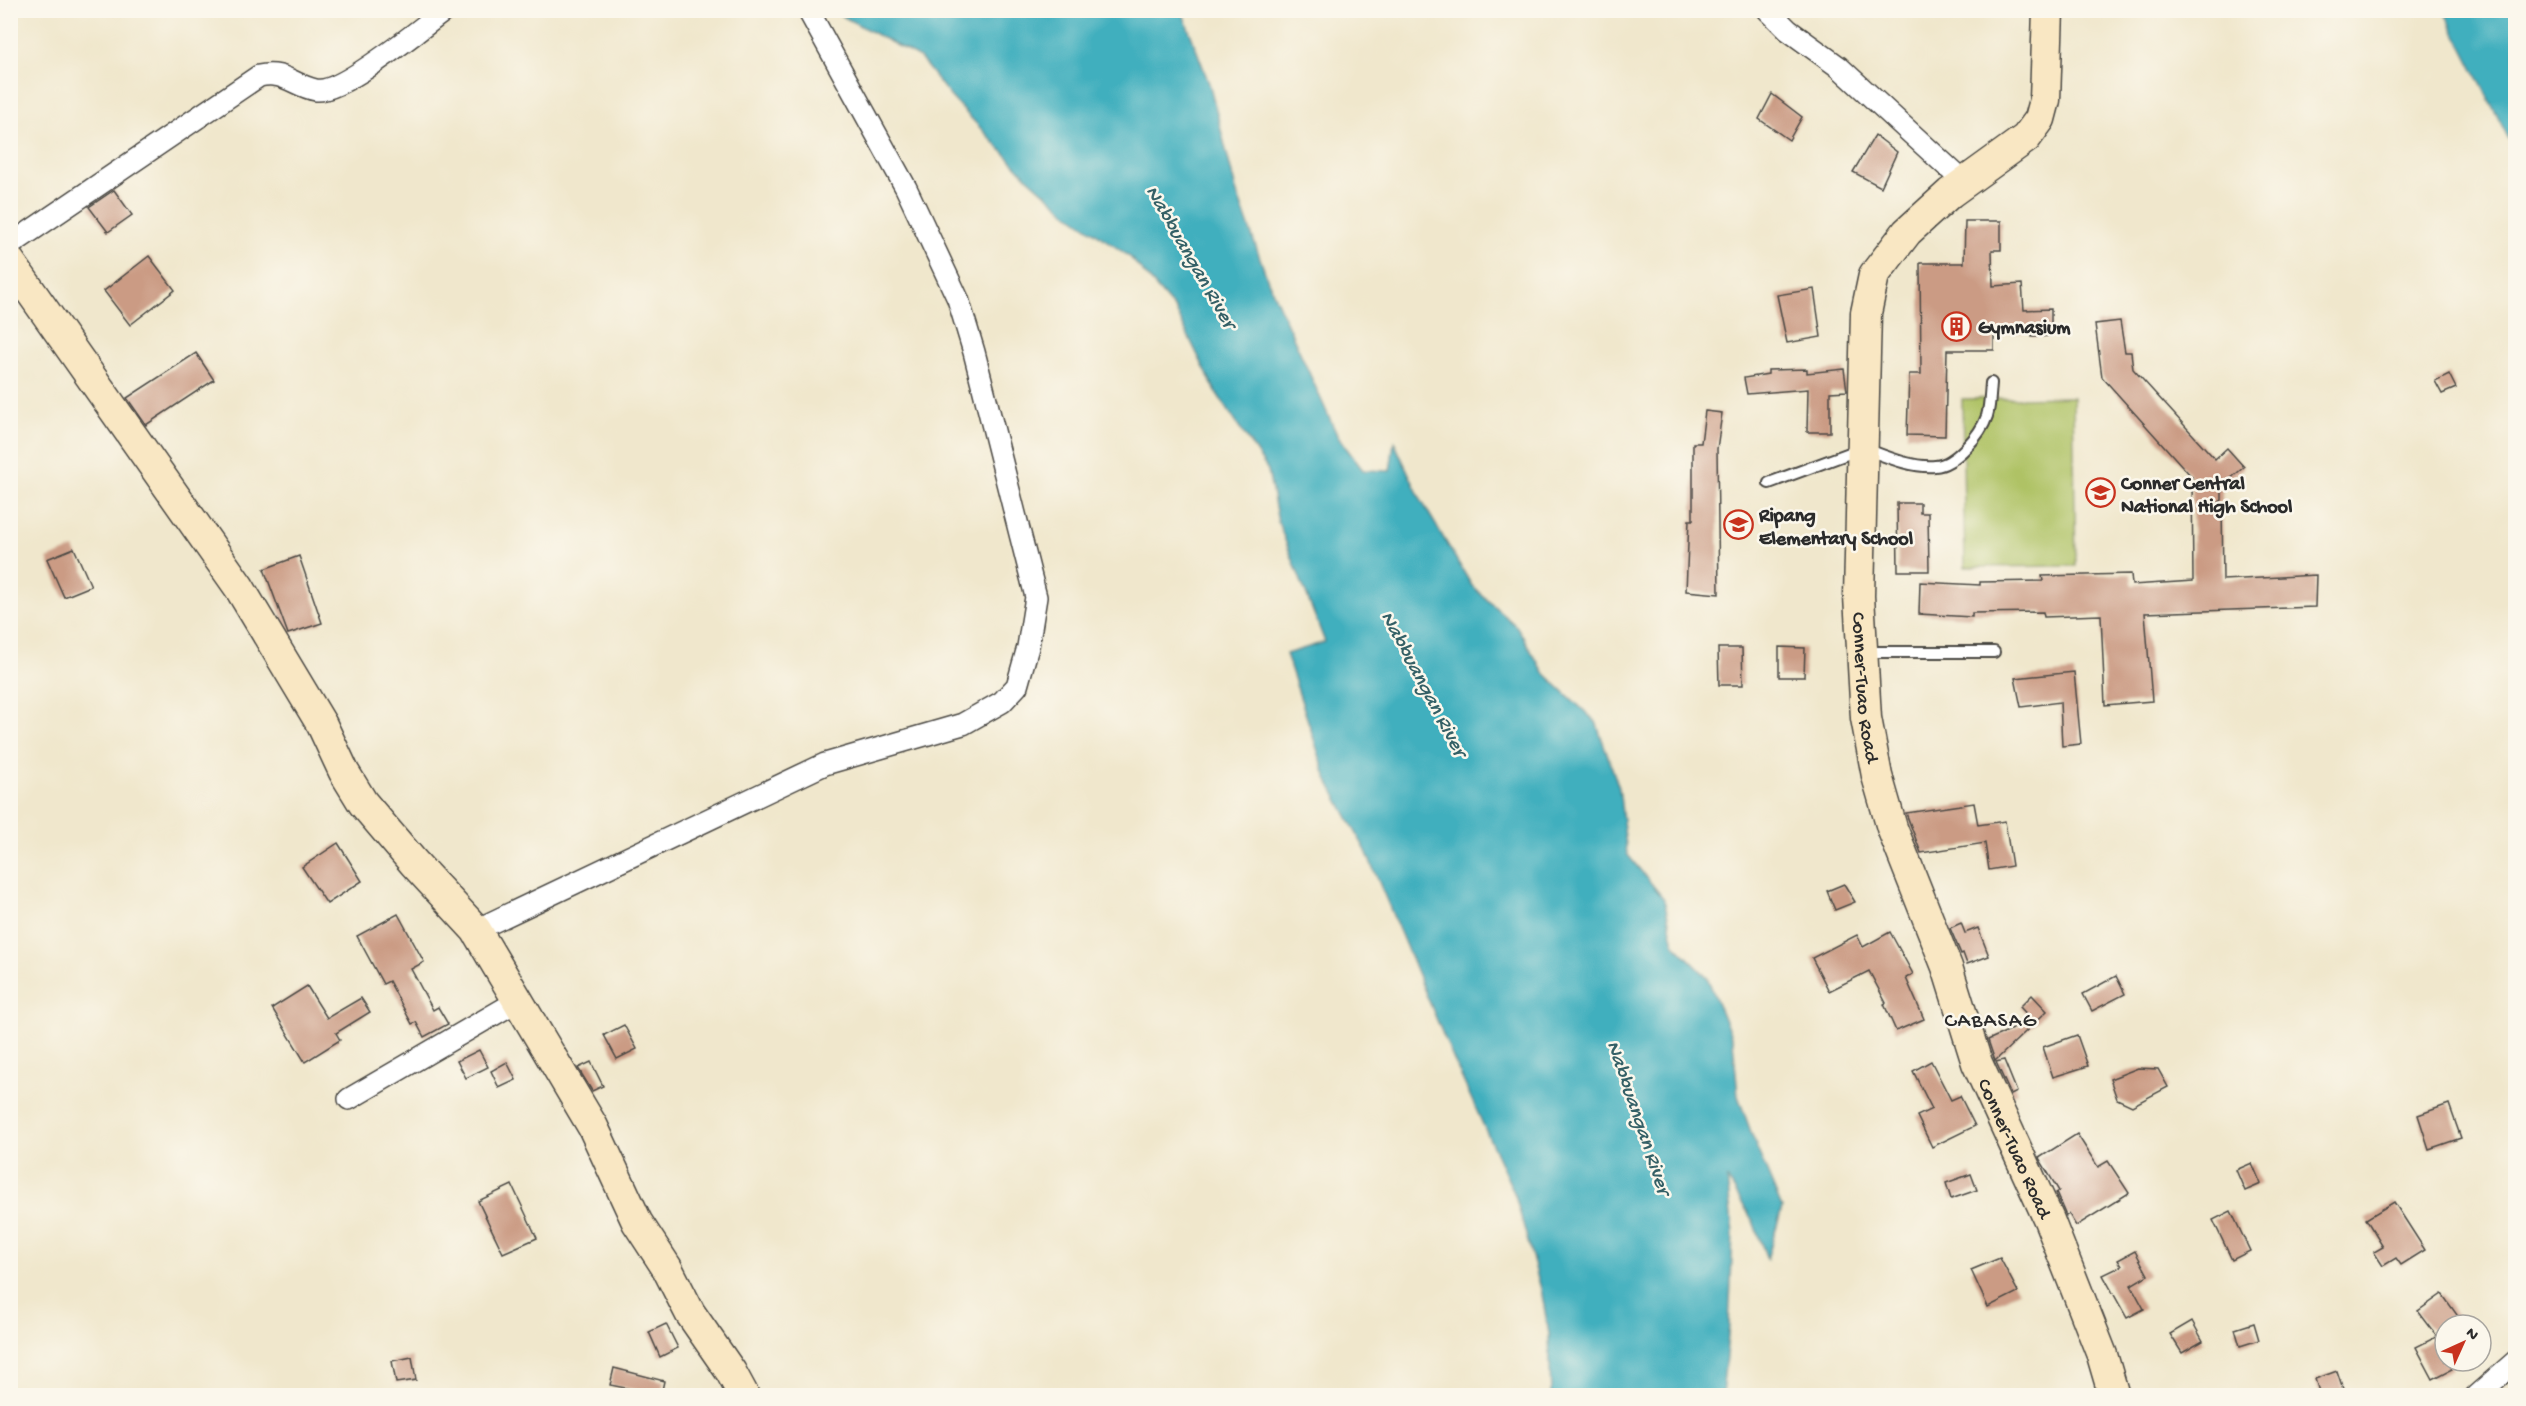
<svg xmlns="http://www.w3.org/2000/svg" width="2526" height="1406" font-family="'Gochi Hand',sans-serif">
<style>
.green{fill:#afc265;stroke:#6d7648;stroke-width:1.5}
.water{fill:#41afbe;stroke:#366d74;stroke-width:1.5}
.building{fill:#cb9b84}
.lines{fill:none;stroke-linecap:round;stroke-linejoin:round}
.lane-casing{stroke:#494743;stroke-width:14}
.street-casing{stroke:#494743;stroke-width:24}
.secondary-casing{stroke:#494743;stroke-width:33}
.lane{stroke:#fff;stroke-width:10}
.street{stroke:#fff;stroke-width:21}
.secondary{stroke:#f9e7c3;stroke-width:30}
.labels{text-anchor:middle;stroke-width:5;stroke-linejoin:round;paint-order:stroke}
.poi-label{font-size:20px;font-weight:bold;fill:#2b2b2b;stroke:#fbf7ec;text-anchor:start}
.street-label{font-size:20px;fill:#2b2b2b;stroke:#fbf7ec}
.water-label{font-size:21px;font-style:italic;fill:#346066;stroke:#fbf7ec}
.neighbourhood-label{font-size:21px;letter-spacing:1.5px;fill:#2b2b2b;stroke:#fbf7ec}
</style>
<rect width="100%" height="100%" fill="#fbf7ec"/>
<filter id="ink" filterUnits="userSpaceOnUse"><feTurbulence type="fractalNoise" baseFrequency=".0167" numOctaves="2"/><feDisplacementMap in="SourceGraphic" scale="12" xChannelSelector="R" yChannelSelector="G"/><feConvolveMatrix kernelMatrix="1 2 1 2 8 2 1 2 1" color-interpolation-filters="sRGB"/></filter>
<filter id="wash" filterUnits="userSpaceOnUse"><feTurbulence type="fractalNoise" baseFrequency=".008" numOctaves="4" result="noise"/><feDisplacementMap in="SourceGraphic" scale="24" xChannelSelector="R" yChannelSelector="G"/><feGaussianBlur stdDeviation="1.35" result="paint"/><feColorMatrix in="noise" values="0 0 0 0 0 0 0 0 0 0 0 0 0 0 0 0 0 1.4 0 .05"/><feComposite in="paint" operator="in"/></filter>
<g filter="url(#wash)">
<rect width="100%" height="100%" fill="#f0e7cc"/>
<path class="green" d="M2073,397L2076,566L1965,567L1962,399Z"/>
<g class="water">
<path d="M833,11H1182L1210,86L1236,190L1268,281L1338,437L1363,470L1390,471L1394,442L1421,500L1472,586L1517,627L1544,673L1596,722L1619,788L1627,854L1664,899L1674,944L1707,977L1733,1041L1738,1096L1756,1146L1782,1208L1767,1259L1753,1221L1727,1178L1733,1234L1729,1326L1722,1395H1551L1549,1334L1541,1289L1515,1195L1452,1056L1366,851L1327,779L1286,654L1325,642L1278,522L1268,470L1216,392L1175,309L1130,257L1070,215L1027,177L951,97L920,58Z"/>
<path d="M2444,11H2515V151Z"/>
</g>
<g id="blocks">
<g class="building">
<path d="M1772,94L1802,117L1789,140L1759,119Z"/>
<path d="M1875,135L1897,152L1881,187L1853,172Z"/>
<path d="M114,190L132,215L108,232L89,207Z"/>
<path d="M1965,221H2001V250H1992L1993,286L2022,284L2024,310L2051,309V336L2032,337V332L1994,334V350H1947L1945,436L1907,435L1909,374H1921L1920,263H1964Z"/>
<path d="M149,256L175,290L130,325L104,291Z"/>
<path d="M1814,289L1821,337L1787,343L1777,295Z"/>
<path d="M2120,321L2125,352H2131L2133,369L2215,459L2227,448L2244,467L2222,486V500L2216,505H2222L2223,580L2316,575L2315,607L2145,613L2152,701L2105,705L2101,615L2044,617L2043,612L1972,613V617L1919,614L1920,582L1980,585V582L2043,581L2042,576L2131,574L2132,585L2193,581L2192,477L2102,377L2095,324Z"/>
<path d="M196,353L214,380L146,425L127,398Z"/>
<path d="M1807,369V373L1844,369L1847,391L1830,392V432H1807L1808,389L1747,394L1744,378L1768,374V370Z"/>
<path d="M2449,374L2456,388L2442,394L2435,381Z"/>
<path d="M1705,411L1722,413L1717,449L1719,594L1686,591L1689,520H1693V443H1701Z"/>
<path d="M1897,503H1920V513H1928L1929,571H1898Z"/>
<path d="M74,548L91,586L64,597L47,559Z"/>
<path d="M299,556L322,623L288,634L264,569Z"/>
<path d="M1779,647L1805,648L1804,677H1779Z"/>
<path d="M1718,648H1742L1743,685H1719Z"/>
<path d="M2074,672L2081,744L2062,746L2060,702L2021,707L2015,678Z"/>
<path d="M1974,803L1978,825L2005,821L2012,866L1989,870L1985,843L1921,853L1906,813Z"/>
<path d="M338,843L362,881L327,904L302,867Z"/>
<path d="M1844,884L1855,902L1835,910L1827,891Z"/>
<path d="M398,914L424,962L411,969L433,1010L438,1007L448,1024L424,1037L416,1022L412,1024L389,981L383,984L357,936Z"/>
<path d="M1961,923L1965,933L1978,928L1989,956L1967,964L1963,953L1961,954L1950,928Z"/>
<path d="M1890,932L1913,974L1906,978L1924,1019L1896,1031L1884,1004L1886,1003L1869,971L1829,991L1812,958L1857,935L1863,947Z"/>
<path d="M2116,976L2125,994L2092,1011L2083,994Z"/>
<path d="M307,986L327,1018L361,998L370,1012L336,1033L340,1040L305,1062L272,1008Z"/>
<path d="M2032,995L2047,1011L1995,1061L1988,1040L2032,1020L2020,1007Z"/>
<path d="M624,1025L637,1049L617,1059L604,1035Z"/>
<path d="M2077,1035L2088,1066L2053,1077L2043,1047Z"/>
<path d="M479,1050L488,1067L466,1078L457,1061Z"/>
<path d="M2004,1060L2017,1092L2011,1095L1996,1062Z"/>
<path d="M1931,1061L1951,1100L1960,1096L1975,1126L1932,1147L1917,1116L1932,1109L1913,1071Z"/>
<path d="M507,1062L516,1080L499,1088L491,1071Z"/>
<path d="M591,1062L603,1086L592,1091L578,1068Z"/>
<path d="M2138,1068L2158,1069L2168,1087L2132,1106L2117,1099L2110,1079Z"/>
<path d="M2449,1104L2461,1138L2429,1149L2418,1115Z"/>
<path d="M2077,1134L2098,1167L2108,1161L2129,1193L2076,1226L2069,1214L2066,1216L2056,1193L2059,1191L2039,1158Z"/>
<path d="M2252,1163L2261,1184L2245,1191L2236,1170Z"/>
<path d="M1971,1174L1977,1190L1951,1199L1946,1183Z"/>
<path d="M512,1185L537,1238L503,1253L478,1201Z"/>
<path d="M2394,1202L2425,1250L2401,1265L2396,1258L2383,1266L2374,1252L2383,1247L2366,1219Z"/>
<path d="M2231,1211L2250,1251L2232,1260L2213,1220Z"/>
<path d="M2135,1251L2148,1275L2131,1285L2144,1309L2127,1318L2103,1275L2122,1266L2118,1260Z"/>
<path d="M2000,1258L2018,1292L1988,1307L1971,1270Z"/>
<path d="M2442,1294L2460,1319L2452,1325H2445V1330L2437,1336L2418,1311Z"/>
<path d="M2192,1321L2203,1341L2182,1353L2170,1334Z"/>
<path d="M2254,1323L2259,1340L2240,1346L2235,1329Z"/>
<path d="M666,1324L678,1348L660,1357L649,1332Z"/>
<path d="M2436,1337L2445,1355V1361H2448L2452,1369L2433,1379L2416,1347Z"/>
<path d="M412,1357L416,1380L396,1383L392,1361Z"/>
<path d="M614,1368L664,1381L661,1395L610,1385Z"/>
<path d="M2337,1371L2345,1395H2320L2315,1379Z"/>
</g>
</g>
</g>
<g filter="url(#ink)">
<use href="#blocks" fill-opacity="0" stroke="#494743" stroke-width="1.5"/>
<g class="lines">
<defs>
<g id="lane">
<path d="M1769,483L1863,448C1885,456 1911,468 1935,466C1955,465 1981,434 1987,416C1990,406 1990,394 1991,383"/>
<path d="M1865,652H1994"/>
</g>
<g id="street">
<path d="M1768,10L1788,30L1839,67L1965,183"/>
<path d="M10,245L259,76C284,70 294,86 316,90C341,94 423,27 445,10"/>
<path d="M476,930L825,764L963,724L1002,702L1017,686L1028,647L1036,597L974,352L958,299L906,188L808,10"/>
<path d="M349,1099L519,1000"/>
<path d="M2476,1396L2516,1361"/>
</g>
<g id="secondary">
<path id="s1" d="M2048,10L2045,100L2040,119L2026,138L1950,193L1907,232L1874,275L1866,313L1859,596L1866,718L1877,776L1892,828L1947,967L1977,1063L2049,1220L2102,1355L2114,1396"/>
<path d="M10,262L239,587L322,725L344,772L363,803L414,863L476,930L593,1127L637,1222L667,1268L690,1313L731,1372L744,1396"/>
</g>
</defs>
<use href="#lane" class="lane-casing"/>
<use href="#street" class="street-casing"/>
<use href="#secondary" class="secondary-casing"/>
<use href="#lane" class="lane"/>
<use href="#street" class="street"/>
<use href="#secondary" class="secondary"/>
</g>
</g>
<defs>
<symbol id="building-ring" viewBox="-11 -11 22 22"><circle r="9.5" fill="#fbf7ec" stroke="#c8321e" stroke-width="1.5"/><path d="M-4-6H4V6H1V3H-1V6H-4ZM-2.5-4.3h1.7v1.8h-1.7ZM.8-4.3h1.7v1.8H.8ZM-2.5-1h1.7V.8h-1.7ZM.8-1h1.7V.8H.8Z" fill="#c8321e"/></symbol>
<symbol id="school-ring" viewBox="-11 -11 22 22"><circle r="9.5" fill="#fbf7ec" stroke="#c8321e" stroke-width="1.5"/><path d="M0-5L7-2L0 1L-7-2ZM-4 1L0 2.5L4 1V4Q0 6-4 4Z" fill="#c8321e"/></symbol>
</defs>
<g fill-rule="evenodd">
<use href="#building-ring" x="1940" y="310" width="33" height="33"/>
<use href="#school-ring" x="2084" y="476" width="33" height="33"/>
<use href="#school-ring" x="1722" y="508" width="33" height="33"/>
</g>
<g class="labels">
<g class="poi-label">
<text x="1978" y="333">Gymnasium</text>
<text x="2121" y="489">Conner Central<tspan x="2121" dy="23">National High School</tspan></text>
<text x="1759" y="521">Ripang<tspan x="1759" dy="23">Elementary School</tspan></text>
</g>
<g class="street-label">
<text dy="7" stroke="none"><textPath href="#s1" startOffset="753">Conner-Tuao Road</textPath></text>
<text dy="7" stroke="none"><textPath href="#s1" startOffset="1240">Conner-Tuao Road</textPath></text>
</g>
<g class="water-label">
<text transform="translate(1192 256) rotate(60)" y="7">Nabbuangan River</text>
<text transform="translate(1425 683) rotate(62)" y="7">Nabbuangan River</text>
<text transform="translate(1640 1117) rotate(71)" y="7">Nabbuangan River</text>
</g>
<g class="neighbourhood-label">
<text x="1991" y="1026">CABASAG</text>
</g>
</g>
<rect width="2526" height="1406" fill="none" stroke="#fbf7ec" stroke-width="36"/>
<g transform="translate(2463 1343) rotate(45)"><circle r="28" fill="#fbf7ec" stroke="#a8a59f" stroke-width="1.5"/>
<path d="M0-4.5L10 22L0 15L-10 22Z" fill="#c8321e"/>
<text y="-9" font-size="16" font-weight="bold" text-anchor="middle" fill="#2b2b2b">N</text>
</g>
</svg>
